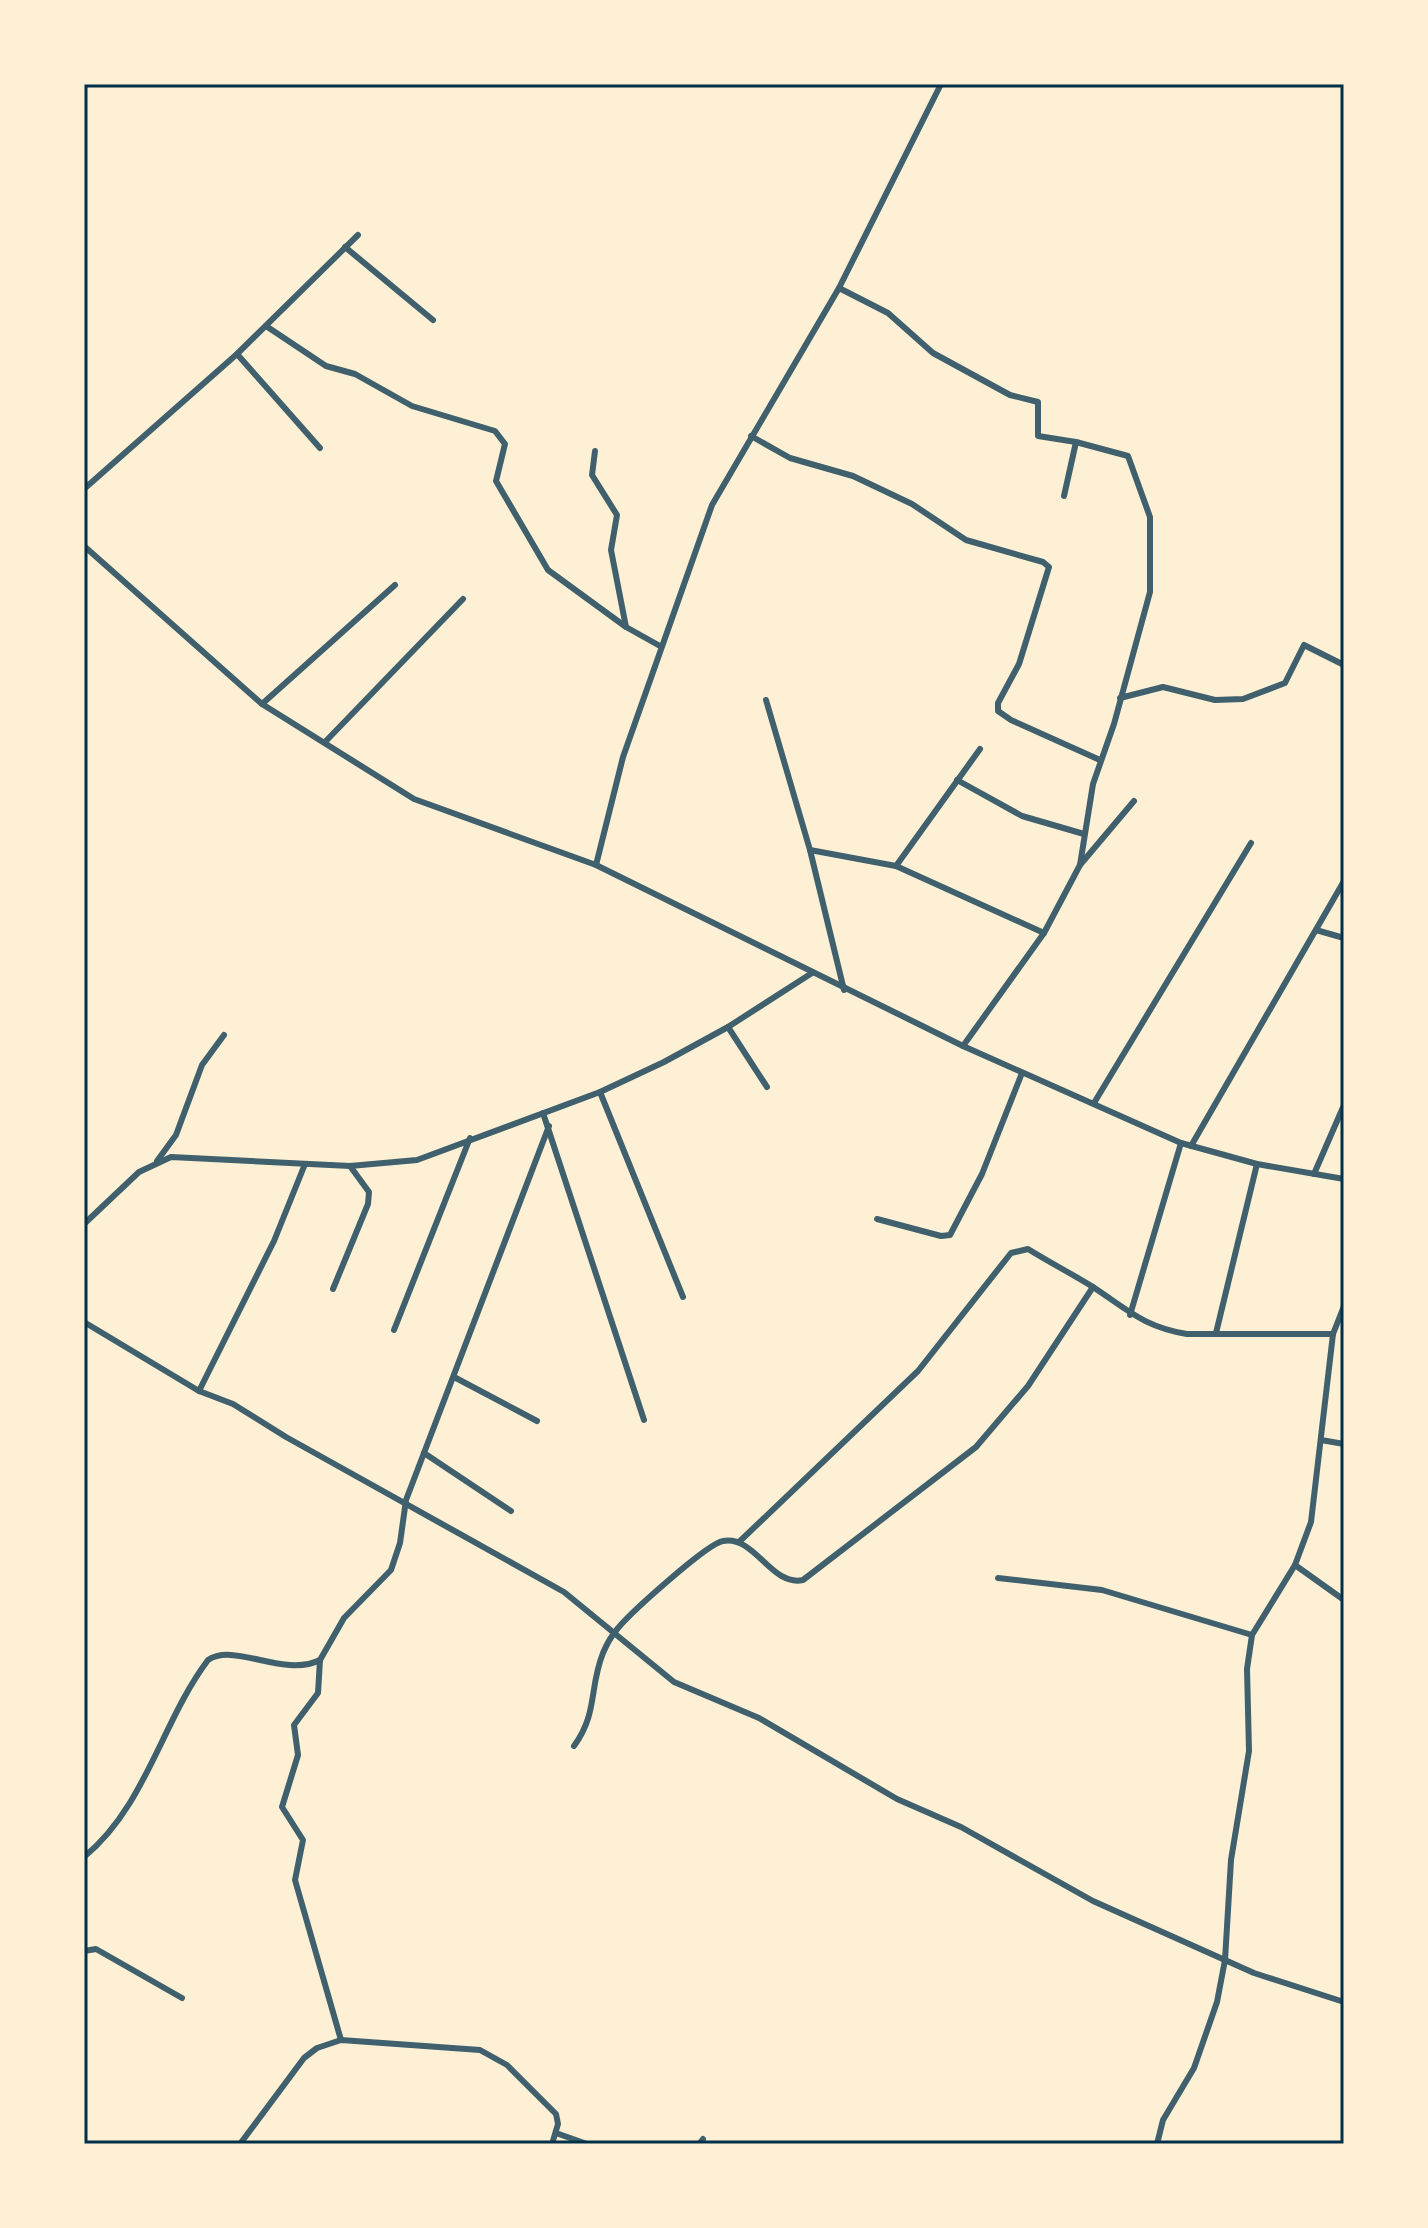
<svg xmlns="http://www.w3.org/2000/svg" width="1428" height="2228" font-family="'Alegreya Sans',sans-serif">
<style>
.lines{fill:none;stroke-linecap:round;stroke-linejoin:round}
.minor{stroke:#3f606c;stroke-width:6}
.neatline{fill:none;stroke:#003049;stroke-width:3}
</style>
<rect width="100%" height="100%" fill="#fdf0d5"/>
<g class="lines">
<g class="minor">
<path d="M345,247L433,320"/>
<path d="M839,288L888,313L933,353L1010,395L1038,402V436L1076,442L1064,496"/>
<path d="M266,326L326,366L355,374L412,406L495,431L505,444L496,481L548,570L626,627L660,646"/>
<path d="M237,354L320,448"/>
<path d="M751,436L790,458L853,476L912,504L966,540L1043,562L1049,567L1019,664L998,703V711L1011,720L1100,760"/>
<path d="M1076,442L1128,456L1150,517V592L1114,724L1093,784L1080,865"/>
<path d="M595,451L592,475L617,515L611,550L626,627"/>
<path d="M84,489L237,354L358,235"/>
<path d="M84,546L262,704L414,799L596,865L963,1046L1181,1143L1257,1164L1344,1179"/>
<path d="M1120,698L1163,687L1215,700L1243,699L1285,683L1304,645L1344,665"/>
<path d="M766,700L810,850L844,990"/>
<path d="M262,704L395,585"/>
<path d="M325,742L463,599"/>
<path d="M957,780L1022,816L1084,834"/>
<path d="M810,850L896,866L1044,933"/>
<path d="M596,865L623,757L712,505L839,288L941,84"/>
<path d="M896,866L980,749"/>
<path d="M1316,930L1344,938"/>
<path d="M728,1027L767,1087"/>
<path d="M963,1046L1044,933L1080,865L1134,801"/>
<path d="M600,1092L683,1297"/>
<path d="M1094,1103L1251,843"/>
<path d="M543,1113L644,1420"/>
<path d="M1191,1146L1344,881"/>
<path d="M157,1161L176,1135L202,1065L224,1035"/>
<path d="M1314,1174L1344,1105"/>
<path d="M877,1219L941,1236L950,1235L982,1174L1022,1073"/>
<path d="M84,1224L139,1172L171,1157L350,1166L417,1160L600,1092L664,1062L728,1027L812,973"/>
<path d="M333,1289L368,1204L369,1192L350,1166"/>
<path d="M1130,1315L1181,1143"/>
<path d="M84,1322L199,1391L233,1404L286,1437L564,1592L674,1682L759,1718L897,1799L961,1827L1093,1901L1254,1973L1344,2002"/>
<path d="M394,1330L470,1138"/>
<path d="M1216,1333L1257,1164"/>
<path d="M454,1377L537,1421"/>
<path d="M199,1391L274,1241L305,1164"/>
<path d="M1321,1440L1344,1444"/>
<path d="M424,1453L511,1511"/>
<path d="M739,1542L918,1371L1011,1253L1028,1249C1049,1262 1072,1274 1093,1287C1128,1310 1144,1327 1187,1334H1333"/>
<path d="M1295,1565L1344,1600"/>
<path d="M998,1578L1102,1590L1252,1635"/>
<path d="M574,1746C598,1713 589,1688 603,1653C606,1646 610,1638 615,1632C626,1616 708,1543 723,1541C755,1535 771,1587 803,1580L976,1447L1028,1386L1093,1287"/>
<path d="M84,1857C146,1806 162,1721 208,1660C234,1642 284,1678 320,1660"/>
<path d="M84,1951L96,1949L182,1998"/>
<path d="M341,2040L295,1880L303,1840L282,1807L298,1755L294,1725L318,1693L320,1660L344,1618L391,1570L400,1543L406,1500L549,1126"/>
<path d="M556,2133L587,2144"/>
<path d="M240,2144L304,2058L317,2048L341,2040L480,2050L507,2065L556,2114L558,2124L552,2144"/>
<path d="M699,2144L703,2139"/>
<path d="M1157,2144L1163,2120L1194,2068L1217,2002L1225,1960L1231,1860L1249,1751L1247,1669L1252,1635L1295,1565L1311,1522L1333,1334L1344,1306"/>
<path d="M1344,2144V2076"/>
</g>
</g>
<rect width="1428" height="2228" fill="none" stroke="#fdf0d5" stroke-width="172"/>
<rect x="86" y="86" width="1256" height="2056" class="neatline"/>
</svg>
